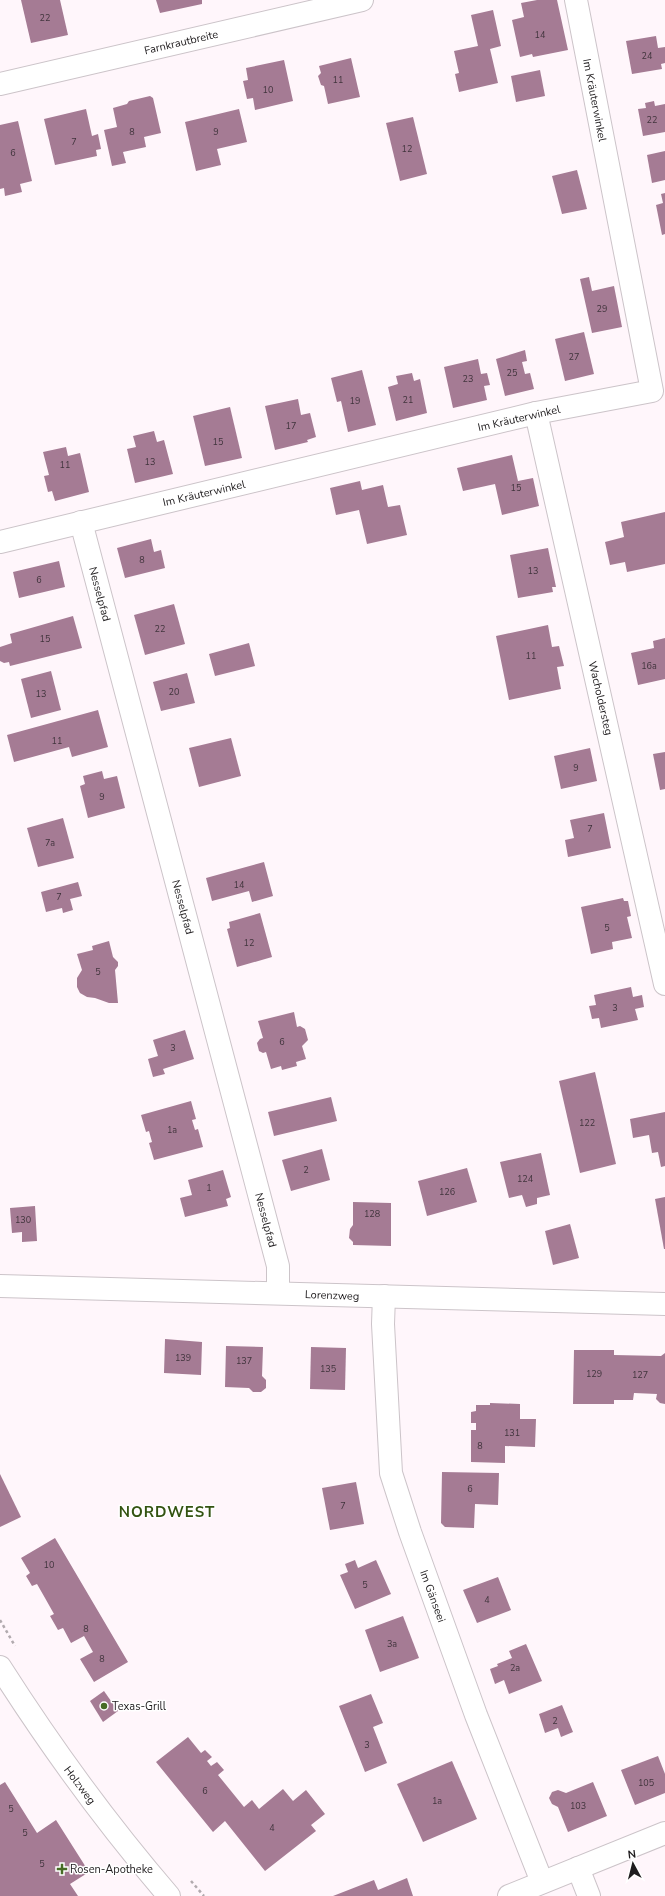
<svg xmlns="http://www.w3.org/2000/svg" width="665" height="1896" font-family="'Nunito Sans',sans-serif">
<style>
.building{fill:#a57b94}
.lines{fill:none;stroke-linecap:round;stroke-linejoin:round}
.minor-casing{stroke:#ccc4c9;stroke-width:24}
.path{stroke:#b1aaae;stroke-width:2.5;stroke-dasharray:3 3;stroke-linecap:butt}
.minor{stroke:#fff;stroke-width:22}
.poi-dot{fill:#476c25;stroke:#fff;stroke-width:1.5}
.labels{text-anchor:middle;stroke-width:3;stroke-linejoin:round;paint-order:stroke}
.number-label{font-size:9px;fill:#40343c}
.street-label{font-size:11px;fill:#1f1c1e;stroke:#fff}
.poi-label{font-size:11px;fill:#1f1c1e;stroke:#fff;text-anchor:start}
.district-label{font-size:15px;font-weight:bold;letter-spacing:1px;fill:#335311;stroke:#fff}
</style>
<rect width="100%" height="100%" fill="#fff6fb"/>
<g class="building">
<path d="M21,0H60L68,35L31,43Z"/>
<path d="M156,0H202V4L160,13Z"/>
<path d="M537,0H557L568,50L533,57L532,54L520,57L512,20L524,17L521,3Z"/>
<path d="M493,10L501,46L490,49L498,83L459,92L455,74L459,73L454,51L478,46L471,15Z"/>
<path d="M656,36L658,48L665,47V63L661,64L662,69L632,74L626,41Z"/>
<path d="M351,58L360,97L328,104L324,86L321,85L318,76L321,73L319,66Z"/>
<path d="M284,60L293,101L255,110L253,98L247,99L243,81L248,80L246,68Z"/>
<path d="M540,70L545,96L516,102L511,76Z"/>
<path d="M150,96L153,98L161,133L144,137L146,147L123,152L126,163L112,166L104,130L117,127L113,108L127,104L129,101Z"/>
<path d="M654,101L655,106L665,104V132L643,136L638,109L646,108L645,103Z"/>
<path d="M86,109L92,136L98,134L101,149L96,150L97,156L55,165L44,119Z"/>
<path d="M239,109L247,142L217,149L221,165L196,171L185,122Z"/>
<path d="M413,117L427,174L400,181L386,123Z"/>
<path d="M18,121L32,181L20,184L22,192L5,196L4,188L0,189V125Z"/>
<path d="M665,151V180L652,183L647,155Z"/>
<path d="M577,170L587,209L562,214L552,176Z"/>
<path d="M665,193V234L662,235L656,205L663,203L661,194Z"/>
<path d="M589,277L592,291L614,286L622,327L592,333L580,279Z"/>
<path d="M584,332L594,374L565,381L555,339Z"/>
<path d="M525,350L527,361L522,362L525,374L530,373L534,389L505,396L496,359Z"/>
<path d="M478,359L481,374L487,373L490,385L484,386L487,400L453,408L444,367Z"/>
<path d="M362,370L376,425L348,432L341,401L337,402L331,378Z"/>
<path d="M412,373L414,381L420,379L427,413L396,421L388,387L398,384L396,376Z"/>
<path d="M298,399L301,415L310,413L316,437L307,440L308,442L275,450L265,406Z"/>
<path d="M230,407L242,458L205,466L193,416Z"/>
<path d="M154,431L157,442L164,440L173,474L135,483L127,449L136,447L133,436Z"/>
<path d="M66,447L68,456L80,453L89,492L55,501L52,491L48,492L44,476L49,475L43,452Z"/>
<path d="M512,455L518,481L533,478L539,506L502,515L495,484L463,491L457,468Z"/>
<path d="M360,481L362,490L383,485L388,507L400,505L407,535L367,544L359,510L336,515L330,488Z"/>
<path d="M665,512V564L627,572L625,562L610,565L605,542L624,537L621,522Z"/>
<path d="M151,539L154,552L161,550L165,568L125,578L117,548Z"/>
<path d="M548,548L556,587H552L553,592L518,598L510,555Z"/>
<path d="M59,561L65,587L19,598L13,572Z"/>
<path d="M174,604L185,644L145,655L134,615Z"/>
<path d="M73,616L82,648L10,666L9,662L4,663L0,661V647L12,643L10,634Z"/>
<path d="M548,625L552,647L559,646L564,666L557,667L561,689L509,700L496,636Z"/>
<path d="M665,638V679L638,685L631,653L654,648L653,641Z"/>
<path d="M249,643L255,666L215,676L209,654Z"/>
<path d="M51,671L61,710L31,718L21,679Z"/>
<path d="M187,673L195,703L161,711L153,682Z"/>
<path d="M98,710L108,747L72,757L69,747L14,762L7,735Z"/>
<path d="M231,738L241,776L199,787L189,748Z"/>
<path d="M590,748L597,781L561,789L554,756Z"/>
<path d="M665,752V789L660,790L653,754Z"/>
<path d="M102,771L104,779L117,776L125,808L88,818L80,786L85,784L83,776Z"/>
<path d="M604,813L611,848L568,857L565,840L574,838L570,820Z"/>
<path d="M63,818L74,858L38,867L27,828Z"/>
<path d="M264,862L273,896L252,902L249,891L212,901L206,878Z"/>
<path d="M78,882L82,896L70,899L73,910L63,913L62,908L46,912L41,892Z"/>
<path d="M623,898L624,901H628L631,916L627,917L632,938L612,942L613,949L591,954L581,907Z"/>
<path d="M260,913L272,957L237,967L227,929L230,928L229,922Z"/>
<path d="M109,941L113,957L118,962V966L115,970L118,1003H109L95,998L87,997L80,993L77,987V978L82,970L77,954L93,950L92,946Z"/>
<path d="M631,987L633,997L642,995L644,1007L635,1009L638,1020L601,1028L599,1018L592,1019L589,1006L596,1005L594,995Z"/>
<path d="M294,1012L297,1027L300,1026L305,1029L308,1040L302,1046L306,1059L296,1062L297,1066L282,1070L281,1066L271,1069L266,1052L263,1053L259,1051L257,1043L260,1039L263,1038L258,1021Z"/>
<path d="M185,1030L194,1059L163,1069L165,1074L153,1077L148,1059L158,1056L153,1040Z"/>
<path d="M595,1072L616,1164L580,1173L559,1081Z"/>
<path d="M331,1097L337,1121L274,1136L268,1112Z"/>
<path d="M191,1101L196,1119L192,1120L195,1130L198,1129L203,1147L154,1160L149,1143L152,1142L149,1131L146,1132L141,1115Z"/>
<path d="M665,1112V1166L661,1167L658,1152L652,1153L649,1135L633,1138L630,1119Z"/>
<path d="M322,1149L330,1180L291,1191L282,1160Z"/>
<path d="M541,1153L550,1195L537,1198V1204L526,1207L522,1195L509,1198L500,1162Z"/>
<path d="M467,1168L477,1202L427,1216L418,1181Z"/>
<path d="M223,1170L231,1197L226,1199L228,1206L185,1217L180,1198L192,1195L188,1180Z"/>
<path d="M665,1197V1249H664L655,1199Z"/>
<path d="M353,1202L391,1203V1246L353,1245V1242L349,1238L350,1229L353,1225Z"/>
<path d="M35,1206L37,1241L22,1242V1232L12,1233L10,1208Z"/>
<path d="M570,1224L579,1258L553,1265L545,1231Z"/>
<path d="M165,1339L202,1342L201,1375L164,1373Z"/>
<path d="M226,1346L263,1347L262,1376L266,1380V1388L261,1392H253L249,1388L225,1387Z"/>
<path d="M311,1347L346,1348L345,1390L310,1389Z"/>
<path d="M574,1350H614V1355L661,1356L665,1353V1404L660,1403L656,1399L657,1394L634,1393L633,1400H614V1404H573Z"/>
<path d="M490,1403L520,1404V1419H536L535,1447L505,1446V1463L471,1462V1430H476V1423H471V1412L476,1411V1405H490Z"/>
<path d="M442,1472L499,1473L498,1505L475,1504L474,1528L445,1527L441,1523Z"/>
<path d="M0,1474L21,1517L0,1527Z"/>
<path d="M356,1482L364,1524L330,1530L322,1488Z"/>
<path d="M55,1538L128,1662L94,1682L80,1659L93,1652L84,1636L71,1643L63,1628L58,1630L50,1616L54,1614L45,1598L37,1584L32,1586L26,1576L30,1573L21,1558Z"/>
<path d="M355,1560L358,1568L376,1560L391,1594L355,1609L340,1575L348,1572L345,1564Z"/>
<path d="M498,1577L511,1610L477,1623L463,1590Z"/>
<path d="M403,1616L419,1658L380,1672L365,1630Z"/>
<path d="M526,1644L542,1681L509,1694L504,1680L495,1684L490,1669L498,1666L497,1664L512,1658L509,1651Z"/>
<path d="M104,1691L118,1711L103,1722L90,1701Z"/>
<path d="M371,1694L383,1723L373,1727L387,1763L365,1772L339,1706Z"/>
<path d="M562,1705L573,1732L561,1737L558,1728L545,1733L539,1714Z"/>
<path d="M188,1737L201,1753L205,1750L212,1757L207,1761L211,1766L217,1762L224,1770L218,1775L244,1807L252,1800L259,1809L283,1789L293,1801L306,1790L325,1814L311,1825L316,1831L265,1871L225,1821L213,1832L156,1762Z"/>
<path d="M658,1756L665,1774V1793L635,1805L621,1770Z"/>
<path d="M452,1761L477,1819L423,1842L397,1784Z"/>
<path d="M5,1782L37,1833L56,1820L89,1872L70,1884L78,1896H0V1785Z"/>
<path d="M593,1782L607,1816L568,1832L558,1807L552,1804L549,1798L552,1792L558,1790L566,1793Z"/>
<path d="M407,1878L413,1896H333L374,1880L378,1890Z"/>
</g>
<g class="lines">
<defs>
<g id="minor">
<path d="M0,84L362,0"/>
<path d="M536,413L665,984"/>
<path d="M81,522L278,1266V1293"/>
<path d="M0,542L536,413L652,391L576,0"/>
<path d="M0,1286L665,1304"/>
<path d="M384,1296L383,1324L391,1473L410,1532L476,1715L542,1882"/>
<path d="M0,1667C51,1747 107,1824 169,1896"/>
<path d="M578,1868L589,1896"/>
<path d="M509,1896L665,1833"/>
</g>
</defs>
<use href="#minor" class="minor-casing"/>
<g class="path">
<path d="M0,1620L15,1646"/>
<path d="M191,1881L204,1896"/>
</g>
<use href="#minor" class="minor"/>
</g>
<g class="poi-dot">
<circle cx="104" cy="1706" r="4"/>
<path d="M60 1863h4v4h4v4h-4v4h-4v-4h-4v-4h4z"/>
</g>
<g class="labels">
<g class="number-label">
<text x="45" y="21">22</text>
<text x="540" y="38">14</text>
<text x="647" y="59">24</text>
<text x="338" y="83">11</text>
<text x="268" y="93">10</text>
<text x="652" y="123">22</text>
<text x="132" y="135">8</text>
<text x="216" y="135">9</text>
<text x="74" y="145">7</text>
<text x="407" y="152">12</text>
<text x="13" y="156">6</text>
<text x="602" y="312">29</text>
<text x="574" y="360">27</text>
<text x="512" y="376">25</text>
<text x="468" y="382">23</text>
<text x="408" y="403">21</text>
<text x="355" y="404">19</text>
<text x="291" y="429">17</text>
<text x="218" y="445">15</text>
<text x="150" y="465">13</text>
<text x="65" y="468">11</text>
<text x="516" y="491">15</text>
<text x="142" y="563">8</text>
<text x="533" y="574">13</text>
<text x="39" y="583">6</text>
<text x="160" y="632">22</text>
<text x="45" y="642">15</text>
<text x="531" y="659">11</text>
<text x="649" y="669">16a</text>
<text x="174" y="695">20</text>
<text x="41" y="697">13</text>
<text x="57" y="744">11</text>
<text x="576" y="771">9</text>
<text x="102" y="800">9</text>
<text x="590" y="832">7</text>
<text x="50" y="846">7a</text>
<text x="239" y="888">14</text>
<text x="59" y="900">7</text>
<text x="607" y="931">5</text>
<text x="249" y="946">12</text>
<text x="98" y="975">5</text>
<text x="615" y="1011">3</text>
<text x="282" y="1045">6</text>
<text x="173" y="1051">3</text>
<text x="587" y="1126">122</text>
<text x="172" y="1133">1a</text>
<text x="306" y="1173">2</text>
<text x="525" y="1182">124</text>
<text x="209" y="1191">1</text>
<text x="447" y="1195">126</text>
<text x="372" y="1217">128</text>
<text x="23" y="1223">130</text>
<text x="183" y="1361">139</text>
<text x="244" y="1364">137</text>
<text x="328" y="1372">135</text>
<text x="594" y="1377">129</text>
<text x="640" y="1378">127</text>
<text x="512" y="1436">131</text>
<text x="480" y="1449">8</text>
<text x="470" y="1492">6</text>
<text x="343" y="1509">7</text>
<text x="49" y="1568">10</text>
<text x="365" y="1588">5</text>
<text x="487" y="1603">4</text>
<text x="86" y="1632">8</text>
<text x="392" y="1647">3a</text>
<text x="102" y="1662">8</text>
<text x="515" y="1671">2a</text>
<text x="555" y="1724">2</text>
<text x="367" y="1748">3</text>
<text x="646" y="1786">105</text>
<text x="205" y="1794">6</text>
<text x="437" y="1804">1a</text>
<text x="578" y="1809">103</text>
<text x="11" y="1812">5</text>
<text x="272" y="1831">4</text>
<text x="25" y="1836">5</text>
<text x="42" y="1867">5</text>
</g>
<g class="street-label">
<text transform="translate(181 42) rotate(-13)" y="4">Farnkrautbreite</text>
<text transform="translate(595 100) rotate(79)" y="4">Im Kräuterwinkel</text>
<text transform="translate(519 418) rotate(-13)" y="4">Im Kräuterwinkel</text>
<text transform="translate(204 493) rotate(-13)" y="4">Im Kräuterwinkel</text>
<text transform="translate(100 594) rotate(75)" y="4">Nesselpfad</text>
<text transform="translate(601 698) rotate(77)" y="4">Wacholdersteg</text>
<text transform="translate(183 907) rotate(75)" y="4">Nesselpfad</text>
<text transform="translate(266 1220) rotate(75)" y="4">Nesselpfad</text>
<text transform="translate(332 1295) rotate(2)" y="4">Lorenzweg</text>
<text transform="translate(433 1596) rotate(70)" y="4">Im Gänseei</text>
<text transform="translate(80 1785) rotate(53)" y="4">Holzweg</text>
</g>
<g class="poi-label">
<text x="112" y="1710">Texas-Grill</text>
<text x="70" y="1873">Rosen-Apotheke</text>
</g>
<g class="district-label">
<text x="167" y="1517">NORDWEST</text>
</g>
</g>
<g transform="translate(633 1864) rotate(353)" stroke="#ffffff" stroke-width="3" paint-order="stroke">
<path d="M0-3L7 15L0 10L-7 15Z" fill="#1f1c1e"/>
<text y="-6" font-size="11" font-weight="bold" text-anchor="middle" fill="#1f1c1e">N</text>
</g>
</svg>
